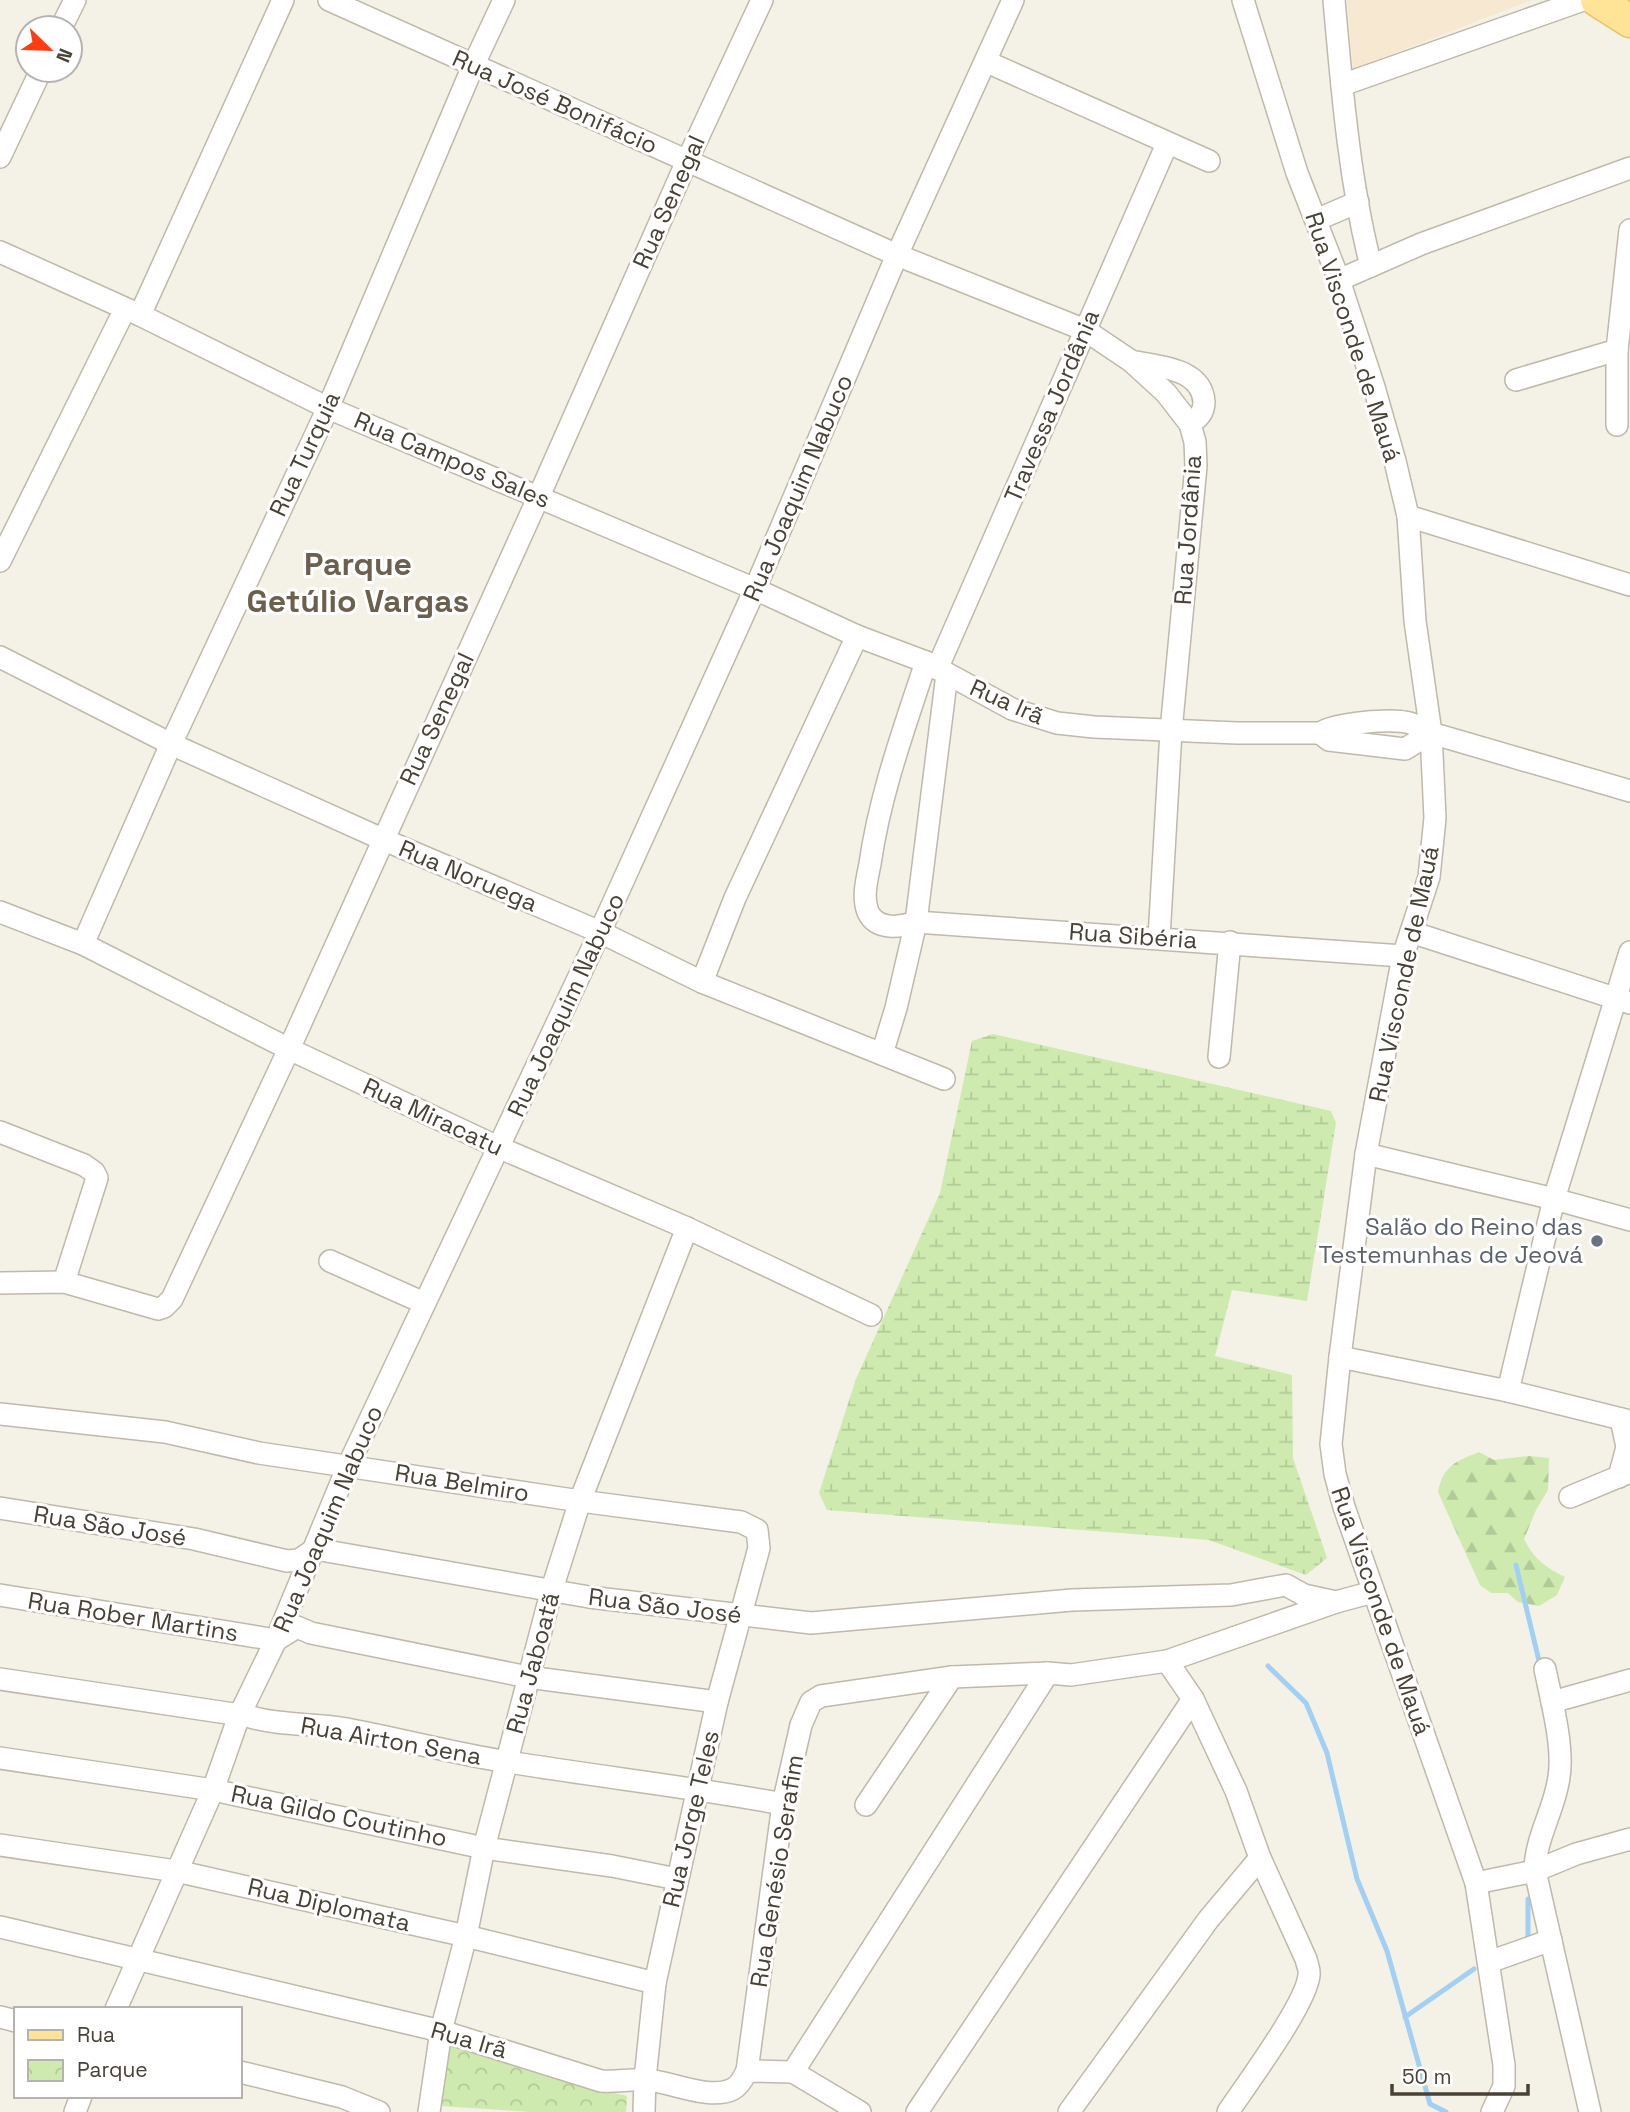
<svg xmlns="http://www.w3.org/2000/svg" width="1630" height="2112" font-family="'Space Grotesk',sans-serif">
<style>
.commercial{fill:#f7e8d2}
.forest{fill:url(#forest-firs)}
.wetland{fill:url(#wetland-marsh)}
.park{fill:url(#park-crowns)}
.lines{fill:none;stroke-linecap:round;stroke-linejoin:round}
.stream{stroke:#a2d0f3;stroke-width:5}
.minor-casing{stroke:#c0b9aa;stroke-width:24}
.primary-casing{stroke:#e8c362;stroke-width:35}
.minor{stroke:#fff;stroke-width:21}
.primary{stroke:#ffe396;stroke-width:32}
.worship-dot{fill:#6b7280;stroke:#fff;stroke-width:2.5}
.labels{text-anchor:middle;stroke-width:6;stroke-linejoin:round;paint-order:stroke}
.street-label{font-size:24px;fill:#484136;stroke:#fff}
.worship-label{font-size:24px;fill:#5b616d;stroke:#fff;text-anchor:end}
.district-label{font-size:32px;font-weight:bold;fill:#6b5f4d;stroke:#fff}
</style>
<defs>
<pattern id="forest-firs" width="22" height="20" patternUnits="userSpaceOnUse" patternTransform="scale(1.75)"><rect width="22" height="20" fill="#ceeaaf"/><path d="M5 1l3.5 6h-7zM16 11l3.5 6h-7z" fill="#b2ca97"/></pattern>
<pattern id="wetland-marsh" width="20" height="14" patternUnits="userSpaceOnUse" patternTransform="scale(1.75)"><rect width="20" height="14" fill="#ceeaaf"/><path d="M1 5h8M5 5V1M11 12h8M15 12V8" fill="none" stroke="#b2ca97"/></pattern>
<pattern id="park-crowns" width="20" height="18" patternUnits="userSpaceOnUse" patternTransform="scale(1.75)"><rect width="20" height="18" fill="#ceeaaf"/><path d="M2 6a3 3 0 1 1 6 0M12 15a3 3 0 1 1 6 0" fill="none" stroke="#b2ca97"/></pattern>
</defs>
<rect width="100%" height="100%" fill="#f4f1e7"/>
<path class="commercial" d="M1347,0H1532L1353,69Z"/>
<path class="forest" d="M1479,1452L1494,1460L1529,1456L1549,1458L1548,1490L1536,1510L1524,1539C1534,1559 1545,1567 1565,1577L1557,1595L1539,1606L1518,1602L1508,1593H1491L1480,1585L1438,1492C1443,1466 1456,1461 1479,1452Z"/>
<path class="wetland" d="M993,1034L1331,1111L1336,1123L1307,1301L1232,1290L1215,1356L1292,1375L1293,1458L1327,1558L1306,1575L1209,1540L827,1510L819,1493L856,1379L940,1193L972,1041Z"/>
<path class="park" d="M451,2042L597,2089L627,2096L626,2112H532L440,2106Z"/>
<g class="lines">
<g class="stream">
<path d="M1516,1565L1540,1665"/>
<path d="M1268,1666L1306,1703L1327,1753L1357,1879L1387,1951L1430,2104L1446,2112"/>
<path d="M1525,1941L1528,1939V1899"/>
<path d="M1405,2017L1474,1969"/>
</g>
<defs>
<g id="minor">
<path d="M329,0L897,255L1085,330L1131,361L1166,393L1190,424L1195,442L1196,466L1171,731L1159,938"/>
<path d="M1243,0L1297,173L1339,280L1374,387L1395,461L1408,516L1415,621L1431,733L1435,818L1429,877L1403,956L1366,1154L1340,1357L1331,1444L1335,1474L1344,1507L1476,1883L1504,2065V2086L1492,2112"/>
<path d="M1334,0C1342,89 1349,180 1371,266"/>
<path d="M61,28L75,0"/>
<path d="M987,62L1209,161"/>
<path d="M1342,85L1583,0"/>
<path d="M0,157L41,70"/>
<path d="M1316,220L1358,202"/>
<path d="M0,252L140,315L328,408L755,589L857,636L926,662L1012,709L1057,723L1094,727L1237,733H1320C1335,723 1392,718 1410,723C1417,725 1424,730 1431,733L1630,791"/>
<path d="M1339,280L1421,244L1630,168"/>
<path d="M140,315L283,0"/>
<path d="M1136,362C1161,367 1202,369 1204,402C1204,413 1198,418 1190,424"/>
<path d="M1516,380L1617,350"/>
<path d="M1617,425V350L1630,230"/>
<path d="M1408,516L1630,585"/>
<path d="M0,561L125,309"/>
<path d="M0,657L171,744L382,839L600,932L702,982L944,1079"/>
<path d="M926,662C904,729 880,794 870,864C867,879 862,897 868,912C877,931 901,927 916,922L1403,956"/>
<path d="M937,669L1167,144"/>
<path d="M1320,733L1329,740L1405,749L1431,733"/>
<path d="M0,912L83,944L289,1049L500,1148L687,1228L871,1315"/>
<path d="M1411,932L1630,1003"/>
<path d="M83,944L171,744L328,408L473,66L504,0"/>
<path d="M702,982L735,898L857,636"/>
<path d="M882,1054L896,1008L916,922L947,674"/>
<path d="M1219,1057L1230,942"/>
<path d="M0,1132L84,1165L94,1172L97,1178L64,1282"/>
<path d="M1366,1154L1554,1199L1630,1220"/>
<path d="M330,1261L424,1303"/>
<path d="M0,1283L64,1282L158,1309L164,1307L172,1299L289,1049L539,496L687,161L762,0"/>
<path d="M1340,1357L1508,1391L1630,1421"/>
<path d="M1508,1391L1554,1199L1630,952"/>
<path d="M0,1414L165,1432L259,1453L580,1501L741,1522L757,1530L759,1548L717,1702L655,1983L645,2079L644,2112"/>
<path d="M1619,1477L1627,1447L1621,1419"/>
<path d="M1570,1497L1630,1472"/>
<path d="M0,1508L194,1539L287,1561L299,1560L315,1549L589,1597L811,1623L1072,1600L1231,1595L1286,1585L1304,1595L1336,1602"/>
<path d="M0,1595L276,1640L297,1627L311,1633L528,1677L717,1702"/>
<path d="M1167,1661L1193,1699L1236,1791L1260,1858L1306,1959C1307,1964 1310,1970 1309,1975C1307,2003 1246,2085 1228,2112"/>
<path d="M1545,1669C1551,1699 1564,1746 1559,1777C1555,1809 1535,1838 1535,1871L1590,2112"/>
<path d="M0,1679L247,1716C280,1726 314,1723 347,1729C401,1739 455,1754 509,1762C600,1777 692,1787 783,1804"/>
<path d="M1552,1702L1630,1680"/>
<path d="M0,1758L213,1790L484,1848L612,1866L677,1879"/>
<path d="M866,1805L952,1677"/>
<path d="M0,1845L176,1871L466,1936L655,1983"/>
<path d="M1476,1883L1535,1871L1576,1854L1630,1839"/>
<path d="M0,1927L441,2031L601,2081C616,2082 631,2079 645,2080C671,2081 709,2101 733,2089C739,2086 744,2077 747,2071L793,2072"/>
<path d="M1489,1962L1551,1940"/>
<path d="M116,2009L213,1790L239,1716L276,1640L348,1466L600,932L755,589L897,255L1013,0"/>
<path d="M0,2017L16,2021"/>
<path d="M747,2071L783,1804L801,1725L811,1702L821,1696L952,1677L1048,1673"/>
<path d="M240,2072L342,2097L379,2112"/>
<path d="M793,2072L1048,1673L1071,1675L1167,1661L1336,1602L1373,1592"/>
<path d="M793,2072L860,2112"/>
<path d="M75,2112L81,2096"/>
<path d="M429,2112L441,2031L466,1936L484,1848L552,1589L580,1501L687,1228"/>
<path d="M917,2112L1193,1699"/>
<path d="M1069,2112L1208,1920L1260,1858"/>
</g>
<path id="primary" d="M1597,0L1630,21"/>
</defs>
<use href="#minor" class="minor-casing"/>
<use href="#primary" class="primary-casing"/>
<use href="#minor" class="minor"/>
<use href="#primary" class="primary"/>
</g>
<circle class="worship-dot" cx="1597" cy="1241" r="7"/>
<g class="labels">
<g class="street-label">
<text transform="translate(555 102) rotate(24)" y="8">Rua José Bonifácio</text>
<text transform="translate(669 202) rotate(-66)" y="8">Rua Senegal</text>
<text transform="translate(1353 337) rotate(72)" y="8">Rua Visconde de Mauá</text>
<text transform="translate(1052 406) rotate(-67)" y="8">Travessa Jordânia</text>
<text transform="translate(305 454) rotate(-65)" y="8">Rua Turquia</text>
<text transform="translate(452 460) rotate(23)" y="8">Rua Campos Sales</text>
<text transform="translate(798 488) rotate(-67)" y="8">Rua Joaquim Nabuco</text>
<text transform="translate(1188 530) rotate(-86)" y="8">Rua Jordânia</text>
<text transform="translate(1007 702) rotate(24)" y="8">Rua Irã</text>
<text transform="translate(437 719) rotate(-65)" y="8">Rua Senegal</text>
<text transform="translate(468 876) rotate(23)" y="8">Rua Noruega</text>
<text transform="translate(1133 936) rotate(4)" y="8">Rua Sibéria</text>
<text transform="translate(1404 974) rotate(-78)" y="8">Rua Visconde de Mauá</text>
<text transform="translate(566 1005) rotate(-65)" y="8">Rua Joaquim Nabuco</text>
<text transform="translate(433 1117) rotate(25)" y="8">Rua Miracatu</text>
<text transform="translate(462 1483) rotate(9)" y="8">Rua Belmiro</text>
<text transform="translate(328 1519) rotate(-67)" y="8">Rua Joaquim Nabuco</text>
<text transform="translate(110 1526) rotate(9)" y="8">Rua São José</text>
<text transform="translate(665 1606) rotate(7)" y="8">Rua São José</text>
<text transform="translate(1381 1611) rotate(71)" y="8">Rua Visconde de Mauá</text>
<text transform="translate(133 1617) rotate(9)" y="8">Rua Rober Martins</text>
<text transform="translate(533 1663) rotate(-75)" y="8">Rua Jaboatã</text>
<text transform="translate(391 1741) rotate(10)" y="8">Rua Airton Sena</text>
<text transform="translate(339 1816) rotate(12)" y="8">Rua Gildo Coutinho</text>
<text transform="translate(691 1819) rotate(-77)" y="8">Rua Jorge Teles</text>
<text transform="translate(777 1871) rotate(-81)" y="8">Rua Genésio Serafim</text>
<text transform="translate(329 1905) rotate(13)" y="8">Rua Diplomata</text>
<text transform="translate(469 2040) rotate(16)" y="8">Rua Irã</text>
</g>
<g class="worship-label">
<text x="1583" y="1235">Salão do Reino das<tspan x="1583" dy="28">Testemunhas de Jeová</tspan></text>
</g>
<g class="district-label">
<text x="358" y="575">Parque<tspan x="358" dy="37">Getúlio Vargas</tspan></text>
</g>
</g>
<rect x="14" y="2007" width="228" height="91" fill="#ffffff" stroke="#b6b3af" stroke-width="2"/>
<rect x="28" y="2030" width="35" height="10" fill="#ffe396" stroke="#b6b3af" stroke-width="2"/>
<text x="77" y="2042" font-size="21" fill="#484136">Rua</text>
<rect x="28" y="2060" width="35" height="21" fill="url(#park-crowns)" stroke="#b6b3af" stroke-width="2"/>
<text x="77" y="2077" font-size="21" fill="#484136">Parque</text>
<g transform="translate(49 49) rotate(113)"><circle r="33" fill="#ffffff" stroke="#b6b3af" stroke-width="2"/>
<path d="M0-5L12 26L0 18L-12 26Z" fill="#ff3c14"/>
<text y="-10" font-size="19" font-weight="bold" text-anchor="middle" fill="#484136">N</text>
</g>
<path d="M1392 2084v10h136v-10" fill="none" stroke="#484136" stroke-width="3.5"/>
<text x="1402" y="2084" font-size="21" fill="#484136" stroke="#ffffff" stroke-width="5" paint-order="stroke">50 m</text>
</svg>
